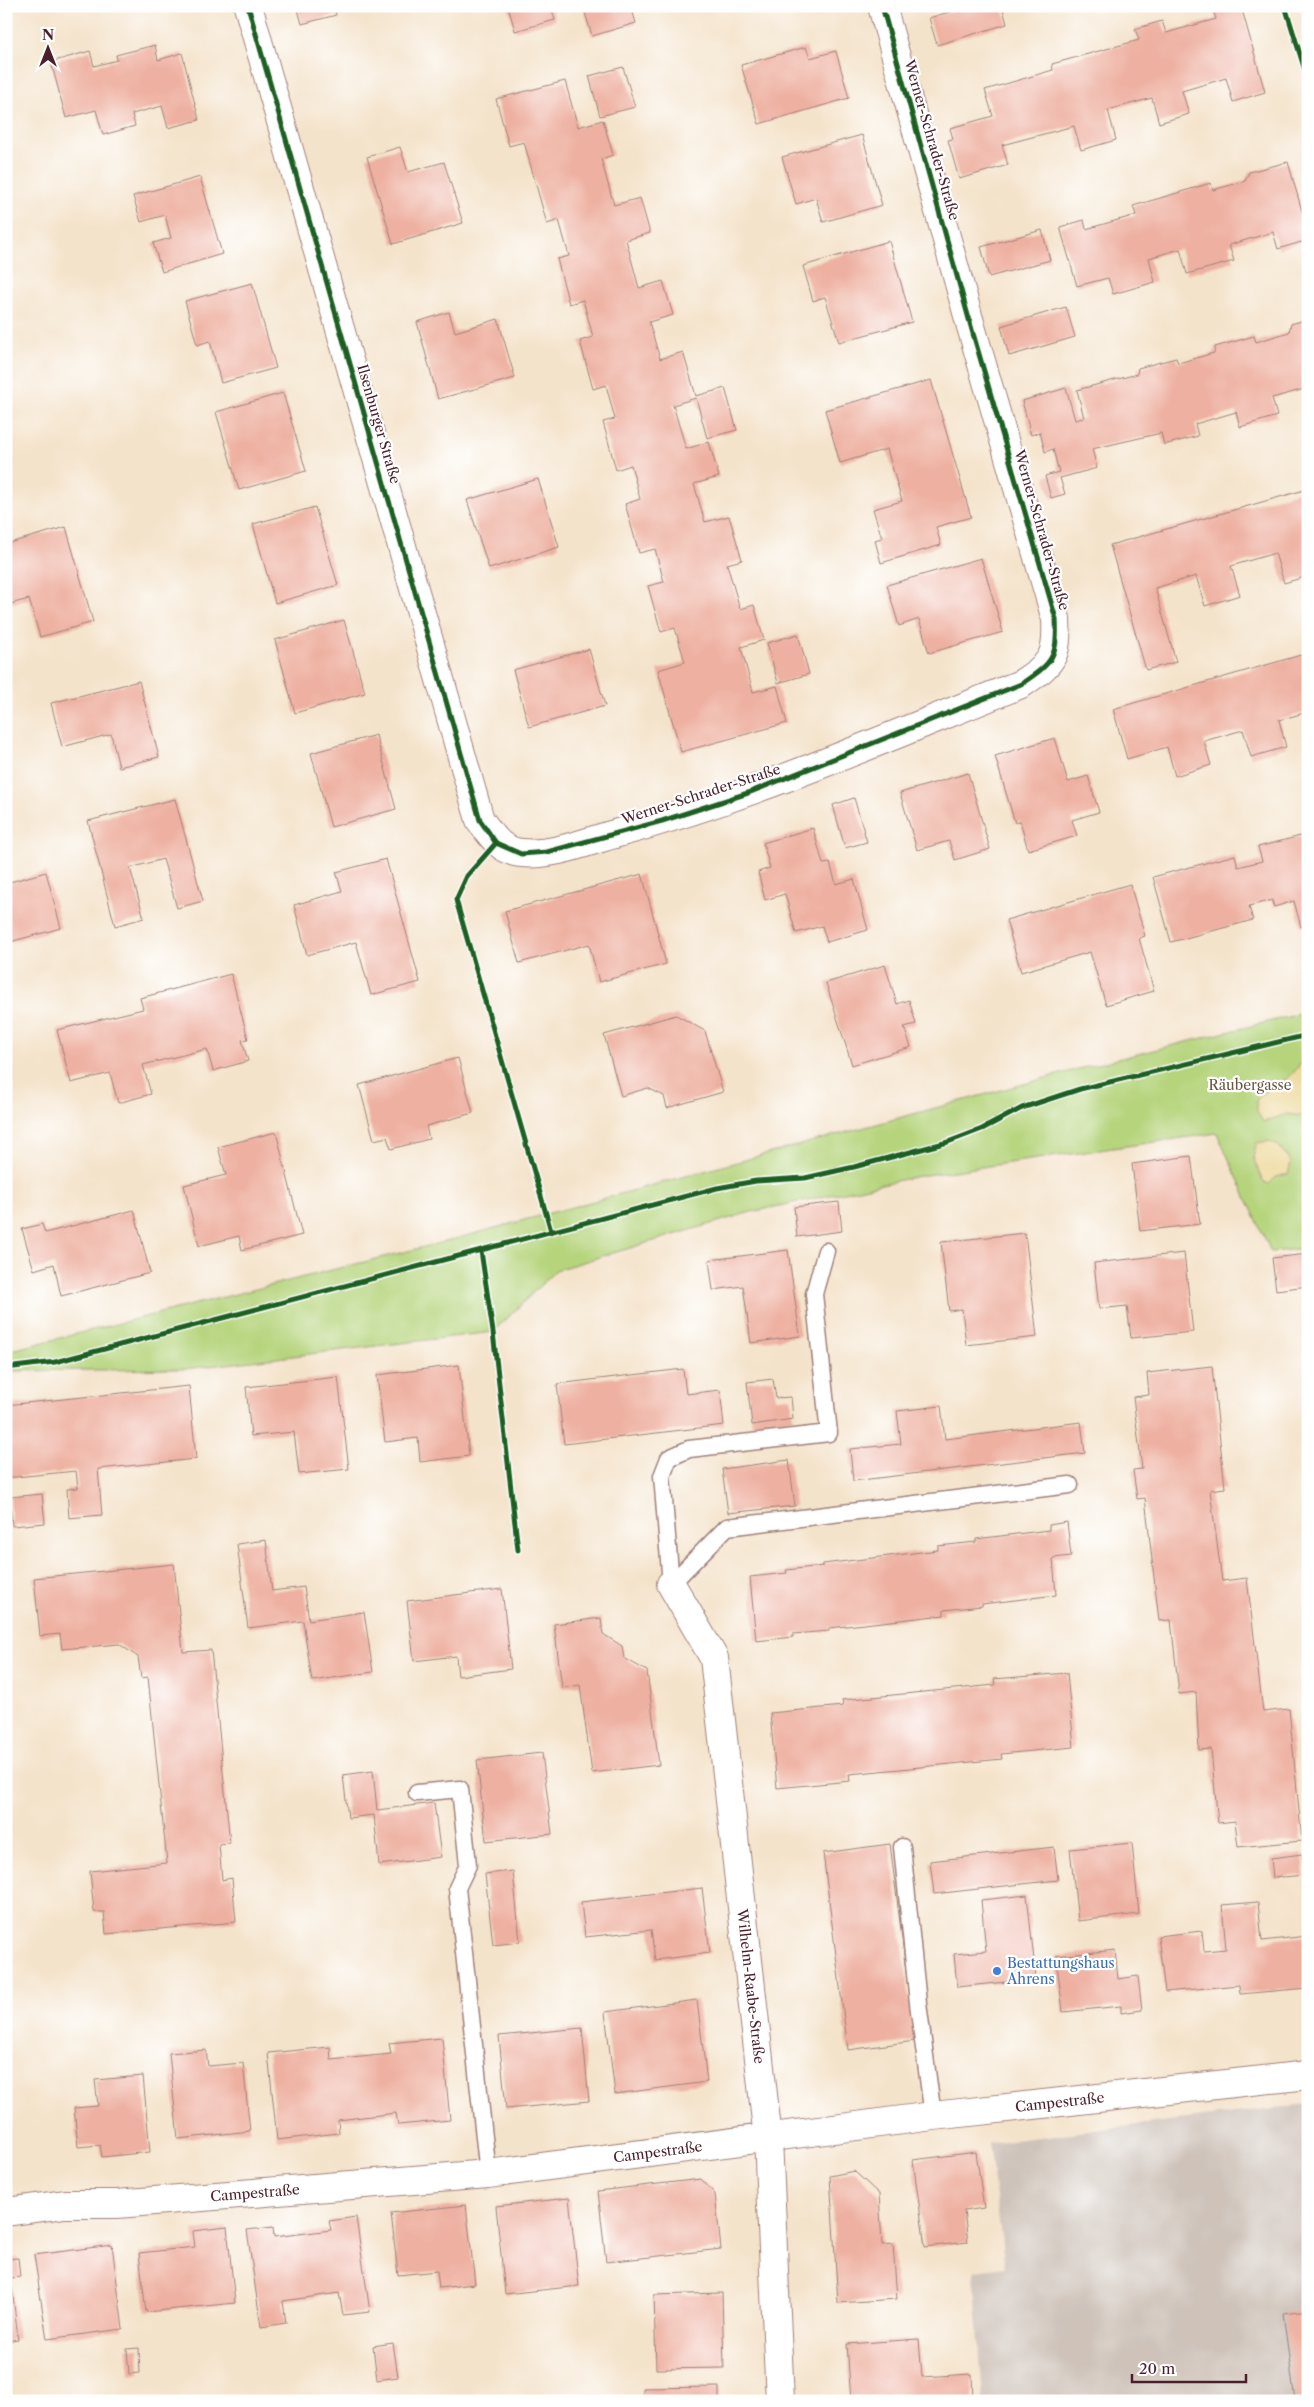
<svg xmlns="http://www.w3.org/2000/svg" width="1314" height="2407" font-family="'Libre Caslon Text',serif">
<style>
.industrial{fill:#cec2b9}
.green{fill:#b5d47b;stroke:#807a53}
.sand{fill:#eeda9e;stroke:#9c7c64}
.building{fill:#eeb1a1}
.lines{fill:none;stroke-linecap:round;stroke-linejoin:round}
.service-casing{stroke:#9f817b;stroke-width:19}
.minor-casing{stroke:#9f817b;stroke-width:30}
.service{stroke:#fff;stroke-width:16}
.minor{stroke:#fff;stroke-width:28}
.cycleway-casing{stroke:#fff;stroke-width:8}
.cycleway{stroke:#1b5e20;stroke-width:5}
.shop-dot{fill:#3f7fe0;stroke:#fff;stroke-width:2}
.labels{text-anchor:middle;stroke-width:4.5;stroke-linejoin:round;paint-order:stroke}
.street-label{font-size:14px;fill:#4a1f2b;stroke:#fff}
.park-label{font-size:14px;fill:#6a5543;stroke:#fff}
.shop-label{font-size:14px;fill:#366cbe;stroke:#fff;text-anchor:start}
</style>
<rect width="100%" height="100%" fill="#fff"/>
<filter id="ink" filterUnits="userSpaceOnUse"><feTurbulence type="fractalNoise" baseFrequency=".02" numOctaves="2"/><feDisplacementMap in="SourceGraphic" scale="10" xChannelSelector="R" yChannelSelector="G"/><feConvolveMatrix kernelMatrix="1 2 1 2 8 2 1 2 1" color-interpolation-filters="sRGB"/></filter>
<filter id="wash" filterUnits="userSpaceOnUse"><feTurbulence type="fractalNoise" baseFrequency=".0096" numOctaves="4" result="noise"/><feDisplacementMap in="SourceGraphic" scale="20" xChannelSelector="R" yChannelSelector="G"/><feGaussianBlur stdDeviation="1.12" result="paint"/><feColorMatrix in="noise" values="0 0 0 0 0 0 0 0 0 0 0 0 0 0 0 0 0 1.4 0 .05"/><feComposite in="paint" operator="in"/></filter>
<g filter="url(#wash)">
<rect width="100%" height="100%" fill="#f4e3cb"/>
<path class="industrial" d="M1308,2104V2401H983L974,2271L1005,2267L989,2143Z"/>
<path class="green" d="M1308,1012V1248L1271,1252L1217,1133L919,1176L751,1212L556,1270L493,1332L185,1369L6,1371V1349H16L440,1243L1097,1064Z"/>
<g class="sand">
<path d="M1308,1063V1117L1287,1114L1263,1122L1257,1111L1256,1101C1267,1084 1286,1087 1299,1065Z"/>
<path d="M1268,1141L1279,1146L1291,1162L1288,1174L1276,1177L1269,1184L1263,1182L1253,1157L1257,1143Z"/>
</g>
<g id="blocks">
<g class="building">
<path d="M297,6H334L336,15L302,24Z"/>
<path d="M508,6H551L555,20L515,31Z"/>
<path d="M583,6H631L636,23L592,36Z"/>
<path d="M969,6H1002L1007,24L937,45L929,18Z"/>
<path d="M1216,6H1241L1265,92L1233,102L1226,78L1182,91L1189,114L1159,123L1152,98L1108,110L1116,140L1081,150L1074,126L1002,145L1008,165L959,179L948,140L953,139L950,128L993,116L985,90L1053,70L1052,64L1139,40L1135,29L1162,21L1166,33L1216,19L1212,7Z"/>
<path d="M155,45L158,60L182,53L199,120L168,128L162,106L132,114L135,126L103,135L96,110L66,118L51,62L90,51L94,66L117,60L116,55Z"/>
<path d="M806,47L810,58L836,51L849,98L759,124L741,65Z"/>
<path d="M623,67L635,107L600,116L589,76Z"/>
<path d="M565,81L578,127L603,120L613,155L601,159L614,205L640,198L650,233L626,240L639,288L663,281L673,315L649,322L660,359L683,352L696,396L725,388L737,430L707,438L696,398L673,405L686,449L709,442L719,477L694,484L705,522L729,516L742,560L727,564L740,609L754,605L764,640L741,647L753,692L777,686L787,723L681,752L658,670L685,662L675,628L661,632L648,586L664,582L655,549L639,553L625,504L640,499L631,465L616,470L603,422L615,419L606,385L593,389L580,341L593,337L583,300L569,304L557,259L569,256L559,220L547,224L524,142L509,146L496,99Z"/>
<path d="M862,135L882,205L823,222L816,198L796,204L782,157Z"/>
<path d="M400,147L408,172L444,162L463,223L393,244L367,157Z"/>
<path d="M1288,162L1308,232V240L1278,249L1273,232L1229,245L1234,261L1187,274L1180,249L1149,258L1155,282L1113,294L1108,278L1077,286L1060,227L1084,220L1086,229L1136,215L1133,206L1211,183L1213,190L1245,181L1249,172Z"/>
<path d="M200,177L222,254L162,272L153,243L171,238L165,215L141,222L133,196Z"/>
<path d="M1042,230L1050,260L989,277L981,247Z"/>
<path d="M889,241L912,322L839,342L825,297L813,301L803,266Z"/>
<path d="M252,283L276,368L221,383L210,341L197,345L185,301Z"/>
<path d="M1066,307L1075,337L1009,356L1001,326Z"/>
<path d="M449,312L455,332L498,319L515,378L438,399L417,322Z"/>
<path d="M1308,319V388L1272,398L1277,416L1240,427L1236,412L1195,424L1198,436L1164,445L1161,433L1092,449L1097,468L1060,478L1065,494L1051,498L1045,476L1059,472L1053,449L1045,452L1040,432L1031,435L1022,401L1066,388L1075,420L1084,418L1077,390L1137,374L1138,368L1176,358L1178,363L1214,353L1215,347L1254,336L1256,342L1289,332L1291,324Z"/>
<path d="M931,380L971,517L936,527L941,545L881,563L875,540L882,538L873,509L902,501L887,449L840,463L825,410Z"/>
<path d="M283,393L306,471L239,490L216,412Z"/>
<path d="M538,479L559,547L489,569L467,500Z"/>
<path d="M1308,489V576L1284,583L1275,553L1231,566L1240,595L1205,606L1196,576L1155,588L1176,662L1146,670L1110,545Z"/>
<path d="M315,507L338,585L275,603L253,524Z"/>
<path d="M66,527L93,622L40,637L29,599L6,605V544Z"/>
<path d="M981,558L1003,632L929,653L919,619L899,626L887,585Z"/>
<path d="M344,620L365,693L295,713L275,640Z"/>
<path d="M798,634L809,674L778,683L767,643Z"/>
<path d="M589,649L605,706L529,727L513,670Z"/>
<path d="M1308,653V712L1279,720L1286,747L1251,757L1243,730L1204,741L1211,765L1175,776L1167,747L1127,759L1113,709Z"/>
<path d="M139,681L159,757L119,767L111,734L62,747L51,703Z"/>
<path d="M376,735L396,809L331,827L311,753Z"/>
<path d="M1055,738L1068,782L1088,776L1099,812L1072,820L1077,836L1028,850L1020,821L1015,823L995,756Z"/>
<path d="M968,773L990,849L955,860L949,841L917,850L900,793Z"/>
<path d="M854,798L867,842L845,848L833,805Z"/>
<path d="M175,799L203,901L177,908L163,859L130,868L144,918L115,926L88,821Z"/>
<path d="M813,828L823,864L830,863L836,884L854,879L868,930L827,942L822,926L796,933L785,894L765,900L758,872L770,868L763,843Z"/>
<path d="M1308,834V925L1301,927L1294,901L1274,907L1272,900L1249,906L1253,920L1171,942L1153,877L1235,855L1238,867L1262,861L1258,847Z"/>
<path d="M386,859L420,982L371,995L356,942L307,955L294,905L342,891L336,872Z"/>
<path d="M46,872L61,928L6,943V883Z"/>
<path d="M642,874L666,964L599,982L589,944L519,963L505,911Z"/>
<path d="M1130,884L1145,936L1139,938L1154,991L1106,1005L1090,952L1021,972L1006,920Z"/>
<path d="M885,965L897,1004L909,1000L916,1024L904,1027L911,1047L852,1065L826,983Z"/>
<path d="M231,974L248,1039L242,1040L248,1061L213,1071L207,1049L143,1065L151,1094L118,1103L110,1073L71,1083L57,1030L143,1009L140,998Z"/>
<path d="M676,1015L705,1031L723,1092L667,1108L664,1096L648,1088L621,1096L604,1035Z"/>
<path d="M458,1058L473,1113L426,1126L429,1139L391,1149L387,1137L374,1140L359,1085Z"/>
<path d="M276,1132L302,1235L242,1250L239,1236L199,1246L184,1185L226,1175L218,1147Z"/>
<path d="M1191,1156L1200,1224L1140,1231L1132,1164Z"/>
<path d="M839,1202L842,1231L797,1237L794,1207Z"/>
<path d="M134,1210L150,1273L61,1296L54,1264L34,1270L22,1229L42,1224L45,1233Z"/>
<path d="M1025,1233L1037,1337L966,1345L962,1309L949,1311L941,1242Z"/>
<path d="M788,1250L800,1336L751,1343L743,1286L713,1290L709,1260Z"/>
<path d="M1184,1253L1193,1332L1131,1338L1127,1306L1099,1309L1094,1263Z"/>
<path d="M1308,1254V1286L1276,1290L1272,1258Z"/>
<path d="M459,1365L469,1456L420,1462L418,1438L385,1442L377,1375Z"/>
<path d="M1212,1366L1225,1488L1210,1490L1222,1581L1247,1578L1263,1712L1289,1709L1302,1841L1238,1847L1235,1821L1218,1823L1211,1749L1199,1750L1196,1692L1179,1694L1171,1620L1159,1621L1145,1498L1137,1499L1133,1470L1142,1469L1133,1397L1149,1395L1147,1373Z"/>
<path d="M683,1369L686,1394L720,1390L724,1425L564,1444L557,1384Z"/>
<path d="M338,1377L349,1469L299,1474L294,1432L251,1436L246,1387Z"/>
<path d="M773,1379L776,1398L791,1397L793,1419L752,1425L747,1382Z"/>
<path d="M189,1386L196,1459L98,1469L102,1515L69,1518L67,1489L78,1488L76,1471L6,1478V1405Z"/>
<path d="M941,1406L945,1439L1081,1422L1085,1453L853,1481L850,1449L901,1444L897,1411Z"/>
<path d="M789,1460L795,1506L728,1513L722,1469Z"/>
<path d="M42,1494L45,1523L12,1526L10,1497Z"/>
<path d="M1067,1522L1071,1556L1053,1558L1056,1595L982,1604V1606L944,1610V1615L829,1628V1631L793,1634V1637L756,1641L750,1577L787,1573L786,1570L823,1566V1564L938,1550V1546L976,1542V1539L1049,1530V1525Z"/>
<path d="M266,1540L272,1591L304,1587L309,1620L364,1612L373,1672L312,1681L303,1621L248,1628L237,1544Z"/>
<path d="M174,1564L183,1652L211,1650L230,1843L219,1844L222,1880L232,1878L236,1922L106,1934L104,1912H94L90,1871L167,1863L148,1677L141,1678L138,1657L119,1644L62,1649L60,1634L40,1636L34,1578Z"/>
<path d="M502,1589L511,1669L458,1676L456,1656L414,1661L407,1601Z"/>
<path d="M601,1618L603,1634L622,1646L624,1658L647,1671L659,1765L592,1773L580,1685L562,1688L554,1624Z"/>
<path d="M1067,1673L1074,1747L1001,1754L1002,1759L849,1774L850,1781L777,1788L770,1713L843,1706L842,1700L995,1685L994,1679Z"/>
<path d="M542,1753L552,1834L486,1841L477,1760Z"/>
<path d="M373,1771L377,1810L434,1803L441,1857L379,1865L374,1815L348,1818L343,1775Z"/>
<path d="M1132,1843L1139,1914L1078,1921L1070,1849Z"/>
<path d="M890,1844L915,2041L848,2050L823,1853Z"/>
<path d="M1054,1847L1058,1880L934,1894L930,1861Z"/>
<path d="M1302,1854L1304,1875L1273,1878L1271,1858Z"/>
<path d="M513,1871L520,1942L493,1945L485,1874Z"/>
<path d="M702,1888L710,1953L655,1960L651,1930L585,1937L581,1902Z"/>
<path d="M1027,1895L1036,1979L957,1987L954,1954L986,1951L981,1900Z"/>
<path d="M1258,1902L1262,1941L1308,1936V1988L1240,1994L1239,1985L1165,1992L1158,1936L1202,1931L1204,1951L1226,1949L1222,1905Z"/>
<path d="M1115,1950L1118,1979L1138,1976L1142,2010L1121,2013V2006L1063,2012L1056,1956Z"/>
<path d="M697,2000L707,2082L615,2094L605,2012Z"/>
<path d="M582,2028L589,2101L506,2109L499,2036Z"/>
<path d="M442,2038L450,2120L398,2125L396,2113L338,2120L339,2133L277,2140L268,2053L330,2047L331,2060L391,2054L389,2043Z"/>
<path d="M206,2050L208,2066L243,2063L250,2131L178,2139L169,2053Z"/>
<path d="M143,2076L150,2152L102,2157L100,2145L78,2147L74,2108L98,2106L95,2080Z"/>
<path d="M976,2152L984,2208L964,2211L968,2242L925,2247L913,2160Z"/>
<path d="M854,2171L879,2194L882,2245L893,2244L897,2299L838,2303L830,2176Z"/>
<path d="M701,2179L715,2194L721,2249L606,2262L598,2191Z"/>
<path d="M569,2198L579,2286L505,2294L496,2206Z"/>
<path d="M466,2205L475,2284L439,2288L437,2271L398,2275L391,2213Z"/>
<path d="M356,2217L370,2312L343,2315L339,2293L283,2301L286,2323L261,2327L247,2230L273,2227L274,2237L331,2230L329,2221Z"/>
<path d="M227,2227L235,2303L146,2312L139,2253L195,2247L193,2231Z"/>
<path d="M112,2245L123,2329L47,2339L34,2255Z"/>
<path d="M18,2258L20,2277L11,2278L18,2339L6,2341V2259Z"/>
<path d="M722,2293L724,2368L656,2369L654,2295Z"/>
<path d="M1308,2310V2401H1295L1283,2313Z"/>
<path d="M919,2339L922,2377L972,2374L973,2401H851L847,2344Z"/>
<path d="M393,2343L398,2377L377,2380L373,2346Z"/>
<path d="M139,2348L140,2373L129,2374L127,2349Z"/>
<path d="M719,2387V2401H643V2388Z"/>
</g>
</g>
</g>
<g filter="url(#ink)">
<use href="#blocks" fill-opacity="0" stroke="#9f817b" stroke-width="1"/>
<g class="lines">
<defs>
<g id="service">
<path d="M671,1584L662,1476L669,1458L689,1449L829,1433L814,1294L826,1251"/>
<path d="M671,1584L727,1527L1070,1485"/>
<path d="M417,1793L460,1789L468,1865L457,1888L488,2174"/>
<path d="M902,1847L918,2003L933,2116"/>
</g>
<g id="minor">
<path d="M248,6L480,820C491,835 501,852 522,853C554,856 588,841 618,833C756,795 888,737 1021,684C1052,663 1058,658 1056,619L972,330L882,6"/>
<path id="s1" d="M671,1584L714,1658L768,2139L780,2401"/>
<path id="s2" d="M6,2212L65,2204H117L488,2174L933,2116L1308,2075"/>
</g>
</defs>
<use href="#service" class="service-casing"/>
<use href="#minor" class="minor-casing"/>
<use href="#service" class="service"/>
<use href="#minor" class="minor"/>
<defs>
<g id="cycleway">
<path d="M248,6L480,820L496,843"/>
<path d="M1285,6L1308,80"/>
<path d="M496,843L521,854L547,852L662,821L748,793L1021,684C1052,663 1058,658 1056,619L972,330L882,6"/>
<path d="M496,843L467,876L456,900L551,1231"/>
<path d="M481,1251L493,1332L518,1550"/>
<path d="M6,1368L55,1362L717,1188L756,1181L805,1178L854,1167L948,1142L982,1129L1022,1108L1080,1089L1308,1035"/>
</g>
</defs>
<use href="#cycleway" class="cycleway-casing"/>
<use href="#cycleway" class="cycleway"/>
</g>
</g>
<circle class="shop-dot" cx="997" cy="1971" r="5"/>
<g class="labels">
<g class="street-label">
<text transform="translate(932 140) rotate(74)" y="5">Werner-Schrader-Straße</text>
<text transform="translate(379 424) rotate(74)" y="5">Ilsenburger Straße</text>
<text transform="translate(1042 530) rotate(74)" y="5">Werner-Schrader-Straße</text>
<text transform="translate(701 794) rotate(-18)" y="5">Werner-Schrader-Straße</text>
<text dy="5" stroke="none"><textPath href="#s1" startOffset="416">Wilhelm-Raabe-Straße</textPath></text>
<text dy="5" stroke="none"><textPath href="#s2" startOffset="1060">Campestraße</textPath></text>
<text dy="5" stroke="none"><textPath href="#s2" startOffset="655">Campestraße</textPath></text>
<text dy="5" stroke="none"><textPath href="#s2" startOffset="250">Campestraße</textPath></text>
</g>
<g class="park-label">
<text x="1250" y="1090">Räubergasse</text>
</g>
<g class="shop-label">
<text x="1007" y="1968">Bestattungshaus<tspan x="1007" dy="16">Ahrens</tspan></text>
</g>
</g>
<rect width="1314" height="2407" fill="none" stroke="#fff" stroke-width="25"/>
<g transform="translate(48 48)" stroke="#ffffff" stroke-width="4" paint-order="stroke">
<path d="M0-4L9 19L0 12L-9 19Z" fill="#4a1f2b"/>
<text y="-8" font-size="14" font-weight="bold" text-anchor="middle" fill="#4a1f2b">N</text>
</g>
<path d="M1132 2374v8h114v-8" fill="none" stroke="#4a1f2b" stroke-width="2.5"/>
<text x="1139" y="2374" font-size="15" fill="#4a1f2b" stroke="#ffffff" stroke-width="4" paint-order="stroke">20 m</text>
</svg>
